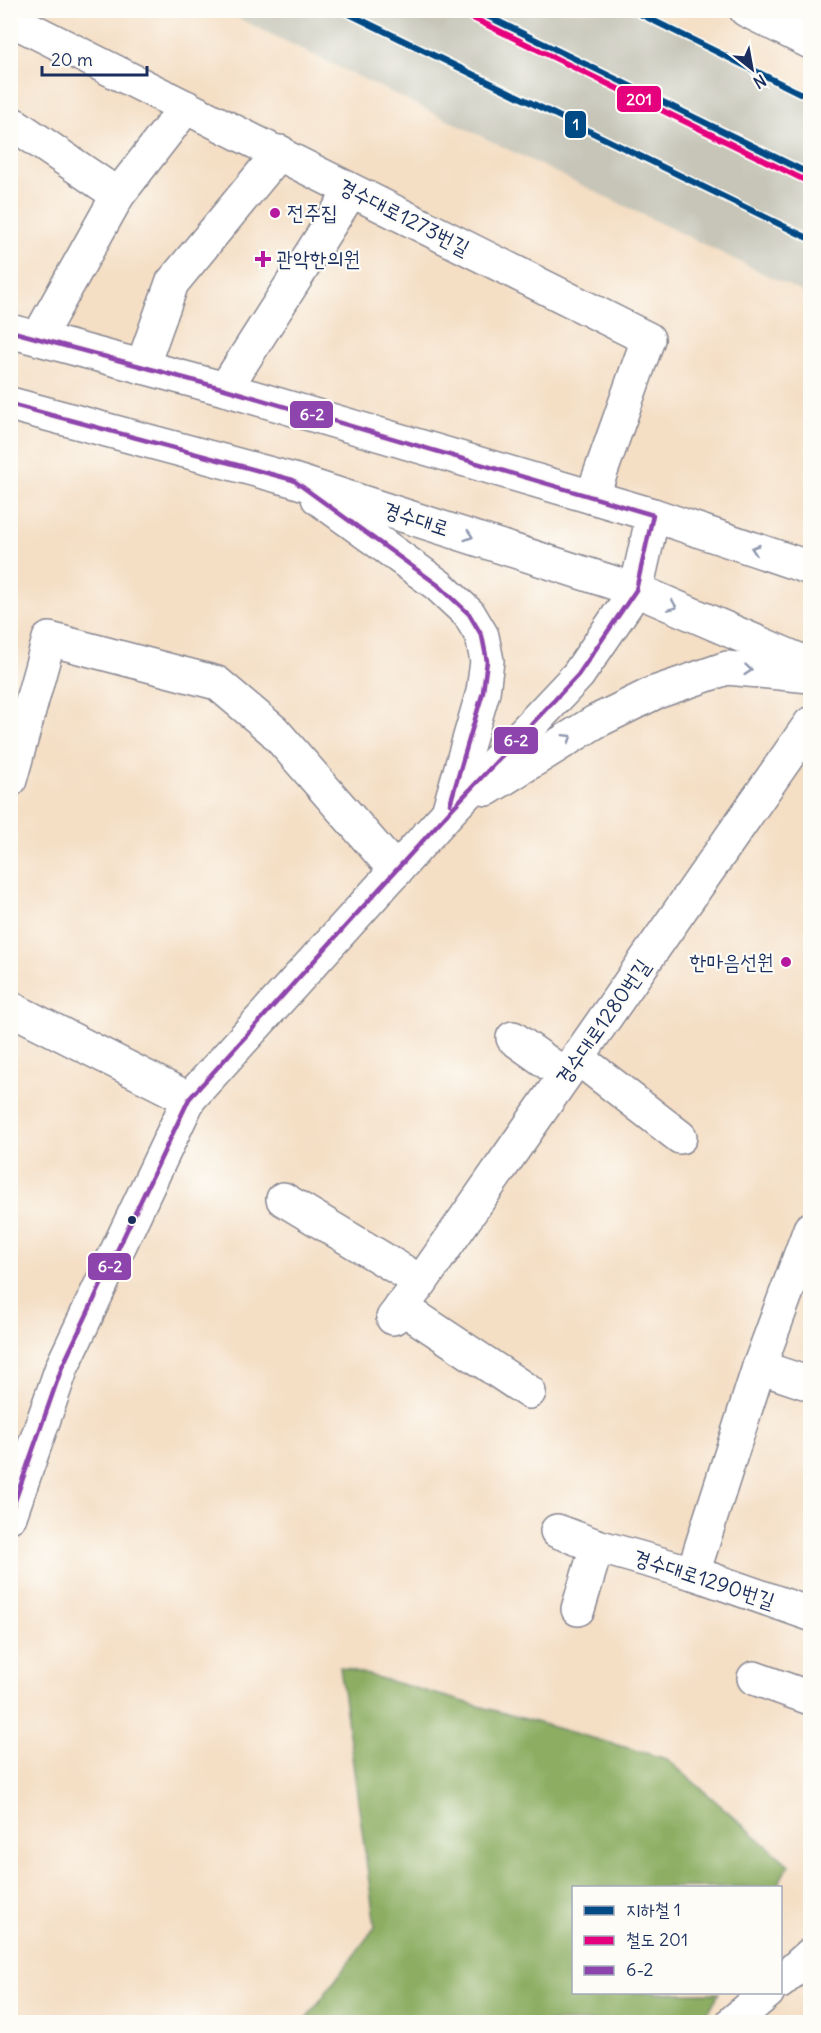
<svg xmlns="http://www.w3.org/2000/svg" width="821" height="2033" font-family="Delius,'Poor Story',sans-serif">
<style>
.industrial{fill:#c6c5b8}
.forest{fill:#8cad62;stroke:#546e60;stroke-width:1.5}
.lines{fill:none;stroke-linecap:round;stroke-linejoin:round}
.minor-casing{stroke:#888691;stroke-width:36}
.major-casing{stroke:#888691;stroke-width:36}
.minor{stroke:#fff;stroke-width:33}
.major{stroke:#fff;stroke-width:33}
.bus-1-casing{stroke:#fdfcf7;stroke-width:9}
.bus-1{stroke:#8e44ad;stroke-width:4.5}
.rail-1-casing{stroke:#fdfcf7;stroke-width:10}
.rail-1{stroke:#e5007d;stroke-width:6}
.metro-1-casing{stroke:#fdfcf7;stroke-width:10}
.metro-1{stroke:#004a85;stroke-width:6}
.oneway{stroke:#8d97ae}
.poi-dot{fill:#b5179e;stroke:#fdfcf7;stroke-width:2}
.bus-dot{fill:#1b2f5e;stroke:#fdfcf7;stroke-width:2}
.labels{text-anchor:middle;stroke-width:4.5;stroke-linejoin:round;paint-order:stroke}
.poi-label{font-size:21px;fill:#1b2f5e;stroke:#fdfcf7;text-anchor:start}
.street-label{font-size:21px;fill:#1b2f5e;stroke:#fdfcf7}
.line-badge{stroke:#fdfcf7;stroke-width:2}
.badge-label{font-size:16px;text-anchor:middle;font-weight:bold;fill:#fff}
</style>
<rect width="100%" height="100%" fill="#fdfcf7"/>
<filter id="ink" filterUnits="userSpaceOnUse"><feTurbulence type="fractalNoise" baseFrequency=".0167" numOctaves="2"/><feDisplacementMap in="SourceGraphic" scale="12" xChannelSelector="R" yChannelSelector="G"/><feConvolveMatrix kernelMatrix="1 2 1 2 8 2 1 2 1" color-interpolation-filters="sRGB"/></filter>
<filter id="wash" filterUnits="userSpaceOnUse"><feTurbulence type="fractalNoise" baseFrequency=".008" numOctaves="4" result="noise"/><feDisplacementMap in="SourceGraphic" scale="24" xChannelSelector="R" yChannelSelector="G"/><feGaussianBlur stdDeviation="1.35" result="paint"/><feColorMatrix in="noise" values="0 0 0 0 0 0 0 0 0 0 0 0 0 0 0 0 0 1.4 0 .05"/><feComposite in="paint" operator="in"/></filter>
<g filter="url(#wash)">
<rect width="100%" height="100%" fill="#f4dec4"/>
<path class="industrial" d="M223,11H650L810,94V296Z"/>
<path class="forest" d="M340,1667L667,1759L789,1865L776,1887L574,1888V1992L719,1993L709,2011L685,2022H304L375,1927Z"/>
</g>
<g filter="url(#ink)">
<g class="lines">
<defs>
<g id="minor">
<path d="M746,10L810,42"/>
<path d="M10,19L648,339L592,497"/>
<path d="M10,125H15L118,195"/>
<path d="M38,338L118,195L186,107"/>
<path d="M142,367L172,283L280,152"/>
<path d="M225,389L351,191"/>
<path d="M10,780L49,639L217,683L274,731L396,871"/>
<path d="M10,1008L189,1099"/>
<path d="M513,1038L565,1075"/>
<path d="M578,1058L680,1137"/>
<path d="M283,1199L421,1282"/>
<path d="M401,1307L529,1392"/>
<path d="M393,1318L421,1282L810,724"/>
<path d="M759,1367L810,1384"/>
<path d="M557,1531L597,1546L693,1573L810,1614"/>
<path d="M693,1573L759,1367L810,1229"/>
<path d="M578,1609L597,1546"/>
<path d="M754,1678L810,1698"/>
<path d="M780,1982L810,1955"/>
<path d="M733,2022L768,1992"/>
</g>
<g id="major">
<path d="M10,331L225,389L653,515L810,568"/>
<path d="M10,404L293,480L636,590L810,665"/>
<path d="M318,498L438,585L469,614L482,636L487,661L483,692L449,809"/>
<path d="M487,789L595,722L654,693L727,668L810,676"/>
<path d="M10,1516L62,1367L189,1099L447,814L578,675L636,590L653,515"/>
</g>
</defs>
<use href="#minor" class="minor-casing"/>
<use href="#major" class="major-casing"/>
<use href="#minor" class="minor"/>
<use href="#major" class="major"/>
<defs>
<g id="bus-1">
<path d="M10,331L225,389L653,515L636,590L578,675L447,814L189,1099L62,1367L10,1515"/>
<path d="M10,404L293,480L438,585L469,614L482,636L487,661L483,692L450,804"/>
</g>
</defs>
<use href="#bus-1" class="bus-1-casing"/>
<use href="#bus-1" class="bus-1"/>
<defs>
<path id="rail-1" d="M471,17L807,181"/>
</defs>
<use href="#rail-1" class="rail-1-casing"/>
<use href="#rail-1" class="rail-1"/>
<defs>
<g id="metro-1">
<path d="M341,10L810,239"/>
<path d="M475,10L810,174"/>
<path d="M632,10L810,98"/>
</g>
</defs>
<use href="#metro-1" class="metro-1-casing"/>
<use href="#metro-1" class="metro-1"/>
</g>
<defs><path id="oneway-chevron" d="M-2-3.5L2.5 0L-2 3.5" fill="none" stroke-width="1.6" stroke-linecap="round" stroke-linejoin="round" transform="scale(1.5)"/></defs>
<g class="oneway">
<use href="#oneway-chevron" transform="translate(469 536) rotate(18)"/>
<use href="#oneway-chevron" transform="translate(755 549) rotate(-161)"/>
<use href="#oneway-chevron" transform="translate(673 606) rotate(23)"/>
<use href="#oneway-chevron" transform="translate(748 670) rotate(5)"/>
<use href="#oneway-chevron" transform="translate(568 738) rotate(-32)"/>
</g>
</g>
<g class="poi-dot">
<circle cx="275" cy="213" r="6"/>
<path d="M260 250h6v6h6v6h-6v6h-6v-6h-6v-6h6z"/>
<circle cx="786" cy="962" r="6"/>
</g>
<circle class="bus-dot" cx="132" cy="1220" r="5"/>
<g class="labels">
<g class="poi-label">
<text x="287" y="220">전주집</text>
<text x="276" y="266">관악한의원</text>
<text x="774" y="969" text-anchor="end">한마음선원</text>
</g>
<g class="street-label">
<text transform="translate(404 217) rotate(27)" y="7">경수대로1273번길</text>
<text transform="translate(416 519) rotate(18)" y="7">경수대로</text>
<text transform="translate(603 1022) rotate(-55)" y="7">경수대로1280번길</text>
<text transform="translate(704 1579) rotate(18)" y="7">경수대로1290번길</text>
</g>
</g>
<g class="line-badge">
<rect x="616" y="85" width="46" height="28" rx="6" fill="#e5007d"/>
<rect x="564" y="110" width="23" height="29" rx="6" fill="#004a85"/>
<rect x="289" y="400" width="45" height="29" rx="6" fill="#8e44ad"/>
<rect x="493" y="726" width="46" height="29" rx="6" fill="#8e44ad"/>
<rect x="87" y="1252" width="45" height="29" rx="6" fill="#8e44ad"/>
</g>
<g class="badge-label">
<text x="639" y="105">201</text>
<text x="576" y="130">1</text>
<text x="312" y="420">6-2</text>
<text x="516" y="746">6-2</text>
<text x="110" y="1272">6-2</text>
</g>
<rect width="821" height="2033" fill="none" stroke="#fdfcf7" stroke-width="36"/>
<rect x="572" y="1886" width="210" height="108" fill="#fdfcf7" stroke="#a3aaba" stroke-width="1.5"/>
<rect x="584" y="1906" width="30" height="9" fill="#004a85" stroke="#a3aaba" stroke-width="1.5"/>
<text x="626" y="1916" font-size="18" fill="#1b2f5e">지하철 1</text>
<rect x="584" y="1936" width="30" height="9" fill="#e5007d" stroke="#a3aaba" stroke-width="1.5"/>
<text x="626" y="1946" font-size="18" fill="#1b2f5e">철도 201</text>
<rect x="584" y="1966" width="30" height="9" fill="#8e44ad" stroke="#a3aaba" stroke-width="1.5"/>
<text x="626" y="1976" font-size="18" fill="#1b2f5e">6-2</text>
<g transform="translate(752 69) rotate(149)" stroke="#fdfcf7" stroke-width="4.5" paint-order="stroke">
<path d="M0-4.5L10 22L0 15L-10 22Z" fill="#1b2f5e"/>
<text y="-9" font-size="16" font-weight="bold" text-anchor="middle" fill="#1b2f5e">N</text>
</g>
<path d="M42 66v9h105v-9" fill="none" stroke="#1b2f5e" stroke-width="3"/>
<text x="51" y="66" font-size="18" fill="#1b2f5e" stroke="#fdfcf7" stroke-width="4.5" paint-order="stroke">20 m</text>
</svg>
